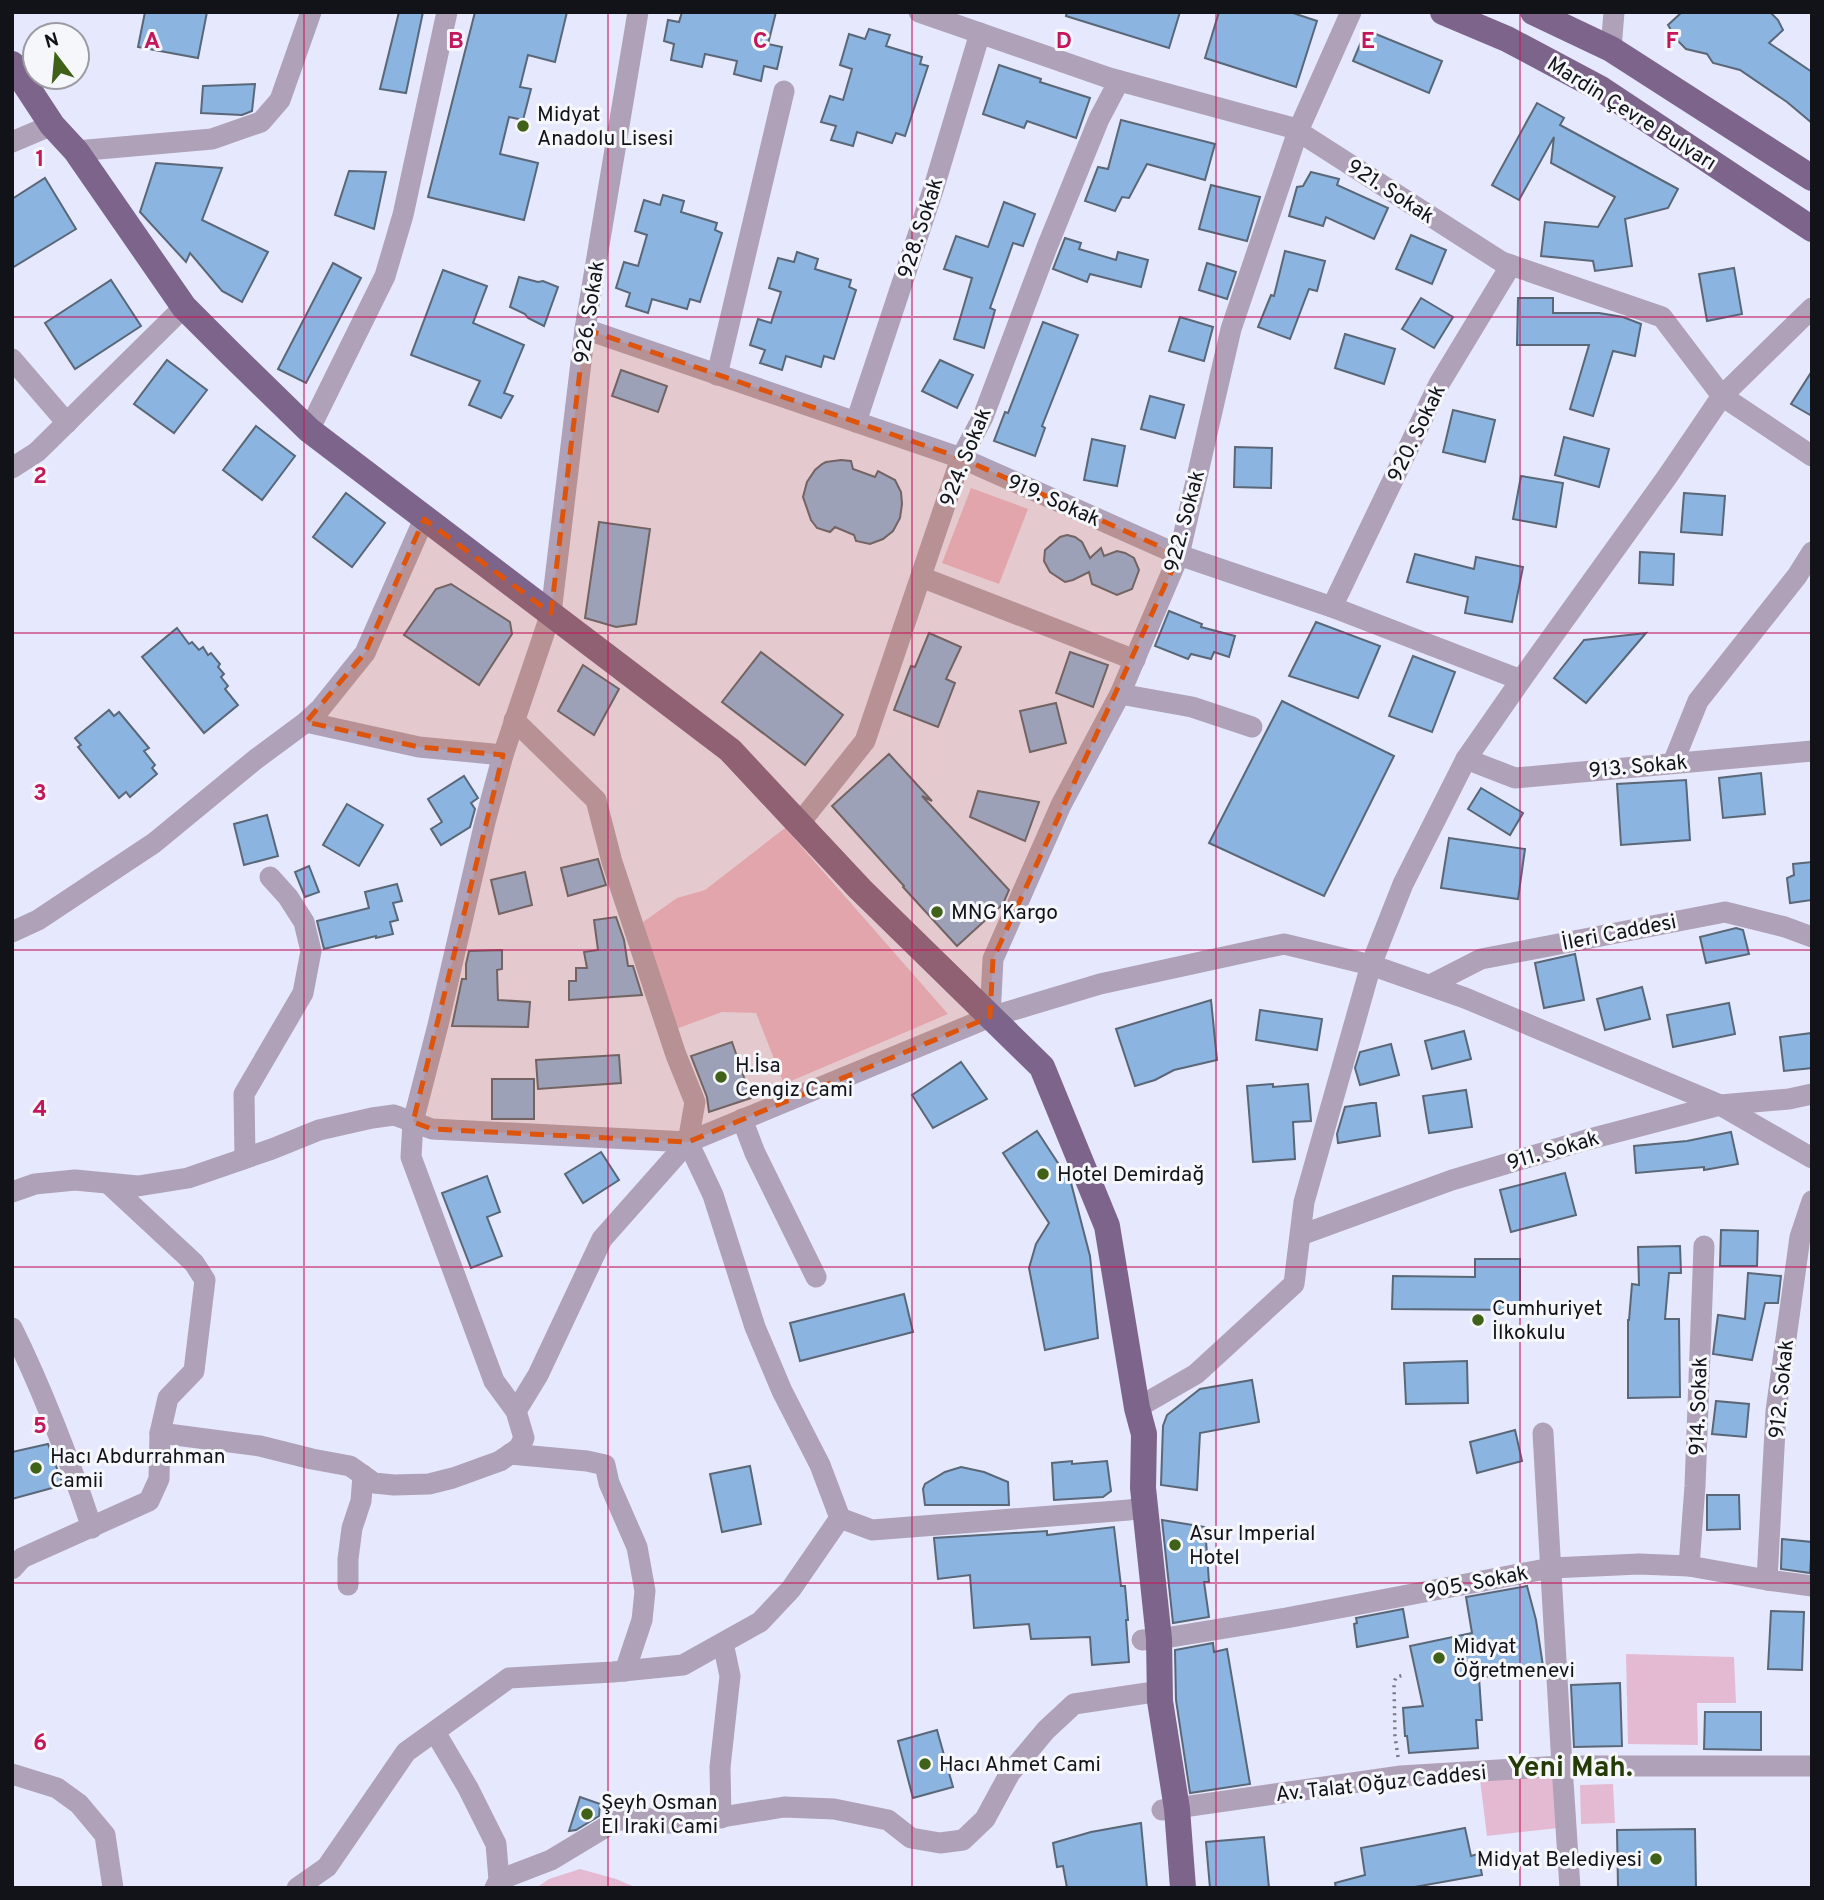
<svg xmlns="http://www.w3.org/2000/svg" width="1824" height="1900" font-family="Overpass,sans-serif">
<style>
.green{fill:#e4bad2}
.building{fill:#8cb4e1;stroke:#596777;stroke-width:2}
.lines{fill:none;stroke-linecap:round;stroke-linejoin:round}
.path{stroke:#777786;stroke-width:3.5;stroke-dasharray:2 5;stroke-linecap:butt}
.minor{stroke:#afa1b7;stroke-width:21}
.major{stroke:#7d648b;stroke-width:26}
.marked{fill:#dd550d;fill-opacity:0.2;stroke:#dd550d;stroke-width:5;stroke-dasharray:14 9;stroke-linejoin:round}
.grid{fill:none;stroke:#c2185b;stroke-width:2;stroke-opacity:0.55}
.poi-dot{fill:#406118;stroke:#f6f7fb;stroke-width:2.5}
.labels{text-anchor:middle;stroke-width:6;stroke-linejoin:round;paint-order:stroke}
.street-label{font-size:21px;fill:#121219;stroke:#f6f7fb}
.poi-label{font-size:21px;fill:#121219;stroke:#f6f7fb;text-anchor:start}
.district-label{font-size:28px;font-weight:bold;fill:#243b08;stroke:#f6f7fb}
.grid-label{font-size:23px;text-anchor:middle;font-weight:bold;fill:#c2185b;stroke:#f6f7fb;stroke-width:6;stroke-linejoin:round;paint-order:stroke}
</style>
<rect width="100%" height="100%" fill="#e6e8fe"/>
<g class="green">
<path d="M971,488L1028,509L999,584L942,563Z"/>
<path d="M785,828L948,1014L784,1084L756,1013L722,1012L676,1029L643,922L677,898L705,890Z"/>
<path d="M1626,1654L1734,1657L1736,1703H1697L1698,1745L1628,1744Z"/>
<path d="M1550,1776L1554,1782L1558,1828L1487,1836L1480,1780Z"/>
<path d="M1613,1784L1615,1823L1581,1824L1580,1785Z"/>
<path d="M580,1869L616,1879L637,1888H536L549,1879Z"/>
</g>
<g class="building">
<path d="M145,12H207L198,58L138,47Z"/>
<path d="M399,12H423L406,93L380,89Z"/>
<path d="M475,12H567L555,62L528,55L520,87L531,89L523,120L509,117L500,154L538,163L524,220L428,197Z"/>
<path d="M682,12H776L768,44L782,47L777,69L764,66L761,81L734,74L737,61L705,54L702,67L671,60L674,44L664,41L668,20L679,22Z"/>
<path d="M1067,12H1180L1169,48L1066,16Z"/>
<path d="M1219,12H1290L1317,21L1296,87L1205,58Z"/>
<path d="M1682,12H1770L1778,20L1783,30L1769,43L1812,72V123L1787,102L1740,70L1713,63L1707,54L1686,49L1677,40L1668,25Z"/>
<path d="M869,29L890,35L886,46L922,57L920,64L928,66L905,136L896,133L892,143L857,132L853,146L831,140L836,126L821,122L830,96L843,100L852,69L840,65L849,34L865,39Z"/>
<path d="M1366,30L1442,61L1429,93L1353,61Z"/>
<path d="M999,65L1041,79L1040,82L1090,98L1076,138L1027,121L1024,128L983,114Z"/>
<path d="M255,84L252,111L242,115L201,113L203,86Z"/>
<path d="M1537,103L1564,118L1560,125L1678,189L1668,208L1625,219L1632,266L1595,271L1593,261L1541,256L1545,222L1598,227L1615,197L1551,163L1554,137L1519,200L1492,185Z"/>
<path d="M1121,120L1215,144L1205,180L1147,164L1129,198L1122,197L1115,211L1085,201L1098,167L1108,169Z"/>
<path d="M156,163L222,168L202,220L268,252L242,302L222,291L190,253L186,262L140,212Z"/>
<path d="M349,171L386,172L374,229L335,215Z"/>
<path d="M1311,172L1339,179L1337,185L1388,208L1374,239L1326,217L1323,226L1289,216L1297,187L1303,186Z"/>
<path d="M45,178L76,229L12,268V199Z"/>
<path d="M1211,185L1260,197L1247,241L1199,229Z"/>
<path d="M663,195L684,201L681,212L717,223L715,230L722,233L700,302L690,299L687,309L652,299L648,313L626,306L630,293L616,288L624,262L638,266L647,235L635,231L644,200L660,205Z"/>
<path d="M1004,202L1035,214L1023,246L1013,243L990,308L995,310L984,348L954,339L972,278L944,269L956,236L988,247Z"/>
<path d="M1411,235L1446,250L1432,284L1396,269Z"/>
<path d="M1065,238L1081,243L1079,249L1116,260L1118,252L1148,260L1141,287L1090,274L1087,282L1053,269Z"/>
<path d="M1285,251L1325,261L1317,291L1309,289L1290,339L1258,327L1271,295L1274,296Z"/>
<path d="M797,252L818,259L815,269L851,280L849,287L856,290L834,359L824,356L821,367L786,356L782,370L760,363L765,350L750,345L758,319L771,323L781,292L769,288L778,258L794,262Z"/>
<path d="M333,263L361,278L306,383L278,369Z"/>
<path d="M1207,263L1236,272L1227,299L1199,290Z"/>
<path d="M1734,268L1742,314L1707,321L1699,274Z"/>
<path d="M443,270L487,286L473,323L524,345L504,393L513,396L501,418L469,405L480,381L411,355Z"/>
<path d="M519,277L538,282L543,281L558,287L544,326L528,318L525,314L510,307Z"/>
<path d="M111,280L141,326L75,369L45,323Z"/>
<path d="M1421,298L1453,317L1434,348L1402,329Z"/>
<path d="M1518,298H1553V313H1599L1623,317L1641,324L1635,356L1613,351L1593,416L1570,409L1589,345H1517Z"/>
<path d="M1180,317L1213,327L1204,361L1169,351Z"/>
<path d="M1043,322L1078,335L1042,426L1045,428L1035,456L994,441L1005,412L1008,413Z"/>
<path d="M1345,334L1395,349L1384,384L1335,368Z"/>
<path d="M167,360L207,390L174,433L134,404Z"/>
<path d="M940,360L973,375L957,408L922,391Z"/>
<path d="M621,370L667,386L658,412L612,396Z"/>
<path d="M1812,371V416L1791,404Z"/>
<path d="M1150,396L1184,405L1175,438L1141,429Z"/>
<path d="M1453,410L1495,420L1485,462L1443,452Z"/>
<path d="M256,426L295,456L262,500L223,470Z"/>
<path d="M1564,437L1609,449L1599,487L1555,475Z"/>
<path d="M1092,439L1125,446L1117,486L1084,480Z"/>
<path d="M1235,447L1272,448L1271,488L1234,487Z"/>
<path d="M841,460L851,461L853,469L875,477L878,471L895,480L901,492L902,504L900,518L893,531L883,539L870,544L856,541L854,535L835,527L830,532L817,528L811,520L803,497L807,482L815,470L822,464L826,462Z"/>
<path d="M1521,476L1563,483L1556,527L1513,519Z"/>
<path d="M346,493L385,523L352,567L313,537Z"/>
<path d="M1684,493L1725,496L1722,535L1681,532Z"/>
<path d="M599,522L650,529L636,624L616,627L585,618Z"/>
<path d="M1067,535L1075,537L1082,542L1090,558L1101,548L1104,556L1117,551L1125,553L1134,558L1139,570L1132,589L1117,595L1092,584L1089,572L1073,580L1065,582L1050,572L1044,561L1045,550L1060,537Z"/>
<path d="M1640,552L1674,554L1673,585L1639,583Z"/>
<path d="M1415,554L1474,569L1476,557L1523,567L1512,622L1465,613L1468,597L1407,582Z"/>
<path d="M451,584L510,622L512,634L479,685L404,635L436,589Z"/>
<path d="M1169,611L1202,624L1201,627L1235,636L1229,657L1214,652L1211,659L1191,654L1188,659L1155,646Z"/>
<path d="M1316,622L1380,646L1358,698L1289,676Z"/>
<path d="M177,628L189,644L192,642L199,650L203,647L208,655L211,653L220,664L218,667L224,674L221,677L228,686L225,689L238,705L204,733L142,657Z"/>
<path d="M929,633L961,647L946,679L955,683L938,727L894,710L911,666L915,667Z"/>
<path d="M1646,633L1586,703L1554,678L1584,640Z"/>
<path d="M761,652L843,715L805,765L722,702Z"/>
<path d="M1070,652L1108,665L1093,707L1056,693Z"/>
<path d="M1413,656L1455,672L1432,732L1389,716Z"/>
<path d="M583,665L619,689L594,735L558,711Z"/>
<path d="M1282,701L1394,756L1324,896L1209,843Z"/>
<path d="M1056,703L1066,743L1030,752L1020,711Z"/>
<path d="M109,710L114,716L119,712L149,748L144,751L155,765L152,768L157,774L130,797L126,792L119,798L78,747L81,745L75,738Z"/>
<path d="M889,754L932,801L922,796L1009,890L1003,904L957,946L903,887L904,886L832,806Z"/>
<path d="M1761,773L1765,814L1723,818L1719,778Z"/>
<path d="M464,776L478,798L471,803L475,809L470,827L441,845L431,829L442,822L428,799Z"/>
<path d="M1686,780L1690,840L1621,845L1617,784Z"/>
<path d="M1481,788L1523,813L1510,835L1468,809Z"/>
<path d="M978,791L1039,802L1025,841L970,817Z"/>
<path d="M347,804L383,825L359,866L323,845Z"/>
<path d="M267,815L278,856L244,865L234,824Z"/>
<path d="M1449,838L1525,849L1518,899L1441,888Z"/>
<path d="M598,859L606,885L568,896L561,868Z"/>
<path d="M1812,862V900L1790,903L1787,878L1794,875L1793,864Z"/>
<path d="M309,866L319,892L305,897L295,872Z"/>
<path d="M525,872L532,905L499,914L491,880Z"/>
<path d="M397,884L402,901L393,903L398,920L390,922L393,934L376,938V936L324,949L317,921L369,908L365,892Z"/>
<path d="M616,917L624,940L628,966H633L642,995L569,1000V981H576V968H587L584,952L598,950L594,920Z"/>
<path d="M1736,928L1743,930L1749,954L1706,963L1700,937Z"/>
<path d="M502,950V969L497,970L498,1000L530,1002L528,1027L452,1026L462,979H466V964L469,951Z"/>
<path d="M1575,954L1584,1000L1544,1008L1535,963Z"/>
<path d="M1642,987L1650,1019L1605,1030L1597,999Z"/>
<path d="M1211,1000L1217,1060L1174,1070L1155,1080L1135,1086L1116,1029Z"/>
<path d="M1729,1003L1735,1034L1673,1047L1667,1015Z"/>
<path d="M1260,1010L1322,1019L1317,1050L1256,1040Z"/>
<path d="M1464,1031L1471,1059L1432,1069L1425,1041Z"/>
<path d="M1812,1033V1068L1784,1071L1780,1037Z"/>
<path d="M732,1042L751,1098L709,1112L707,1097L691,1056Z"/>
<path d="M1391,1044L1399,1075L1360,1085L1355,1068L1360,1052Z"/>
<path d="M619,1055L621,1083L538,1089L536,1060Z"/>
<path d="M961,1062L987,1099L933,1128L912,1095Z"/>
<rect x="492" y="1079" width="42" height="40"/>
<path d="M1273,1084V1087L1308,1084L1311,1121L1293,1122L1295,1159L1253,1162L1247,1086Z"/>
<path d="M1466,1090L1472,1127L1429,1133L1423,1096Z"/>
<path d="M1371,1103H1376L1380,1136L1338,1143L1337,1134L1345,1107Z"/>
<path d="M1037,1131L1071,1183L1090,1256L1098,1338L1045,1350L1029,1268L1036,1244L1049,1223L1003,1153Z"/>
<path d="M1731,1132L1738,1164L1704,1170V1167L1636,1173L1634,1146L1687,1141Z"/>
<path d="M601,1152L619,1180L583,1203L565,1174Z"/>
<path d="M1565,1173L1576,1215L1511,1232L1500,1190Z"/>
<path d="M487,1176L500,1212L487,1217L502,1256L471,1268L442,1193Z"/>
<path d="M1721,1230L1758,1231L1757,1266H1720Z"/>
<path d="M1680,1246L1681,1273H1669L1665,1319H1679L1680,1397L1628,1398V1320H1629L1632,1284L1639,1285L1638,1247Z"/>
<path d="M1475,1259H1520V1310L1392,1309L1393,1276L1475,1277Z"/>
<path d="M1748,1273L1781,1276L1778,1303H1765L1752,1360L1713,1354L1718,1315L1745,1319Z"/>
<path d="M904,1294L913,1332L800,1361L790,1323Z"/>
<path d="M1467,1361L1468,1403L1406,1404L1404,1363Z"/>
<path d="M1252,1380L1259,1422L1200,1433L1197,1490L1161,1485L1163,1426L1167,1415L1200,1389Z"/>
<path d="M1716,1401L1749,1404L1746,1437L1712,1434Z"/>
<path d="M1515,1430L1522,1461L1477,1473L1470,1442Z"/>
<path d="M48,1444L63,1485L12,1499V1452Z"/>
<path d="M1072,1461V1464L1107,1461L1111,1491L1103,1497L1054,1500L1052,1463Z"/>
<path d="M750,1466L761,1524L722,1532L710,1474Z"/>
<path d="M961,1467L984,1472L1008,1482L1009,1505H925L923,1489L925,1484L945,1472Z"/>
<path d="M1707,1495H1739L1740,1529L1707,1530Z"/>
<path d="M1162,1520L1205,1527L1209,1582H1204L1209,1617L1173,1623Z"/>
<path d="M1114,1527L1121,1586H1125L1128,1620H1126L1129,1662L1092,1665L1090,1637L1031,1639L1029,1624L974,1628L970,1575L938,1579L934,1538L1047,1531V1535Z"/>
<path d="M1782,1539L1812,1542L1810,1573L1781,1569Z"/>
<path d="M1527,1586L1536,1620L1543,1666L1479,1678L1482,1720H1476L1478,1748L1409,1753L1407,1736H1405L1403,1708L1423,1706L1410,1646L1472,1633L1466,1597Z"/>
<path d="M1403,1609L1408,1637L1357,1647L1354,1624L1357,1623L1356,1618Z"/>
<path d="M1771,1611L1804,1612L1802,1670L1768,1669Z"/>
<path d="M1213,1643L1214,1652L1227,1649L1250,1784L1190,1793L1176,1700L1175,1650Z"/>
<path d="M1620,1683L1622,1746L1574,1747L1571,1685Z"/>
<path d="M1705,1712H1761V1750L1704,1749Z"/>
<path d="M937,1730L953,1787L913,1798L898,1741Z"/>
<path d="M580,1797L600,1804L599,1816L576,1830L569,1831Z"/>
<path d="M1141,1823L1147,1888H1067L1063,1866L1057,1867L1053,1843L1091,1832Z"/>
<path d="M1465,1828L1471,1856L1478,1854L1482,1875L1409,1888H1336L1335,1883L1365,1875L1361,1848Z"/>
<path d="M1695,1829L1696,1888H1618L1617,1830Z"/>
<path d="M1264,1837L1269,1888H1210L1206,1842Z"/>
</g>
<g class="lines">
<path class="path" d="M1398,1757L1395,1736L1394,1683L1396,1677L1404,1675"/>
<g class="minor">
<path d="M919,12L1109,78L1293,128L1502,262L1662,317L1722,396L1812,456"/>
<path d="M1611,49L1614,12"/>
<path d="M12,142L52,125"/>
<path d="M76,151L212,139L261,122L280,100L311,12"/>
<path d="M585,329L961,458L1179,555L1332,607L1521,680"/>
<path d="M12,359L67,423"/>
<path d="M717,375L784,91"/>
<path d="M856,422L934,187L980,33"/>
<path d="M309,430L385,276L403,215L447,12"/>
<path d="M12,468L37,452L184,307"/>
<path d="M921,577L1135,660"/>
<path d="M1332,607L1439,384L1511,265"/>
<path d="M1120,694L1192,707L1252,727"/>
<path d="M514,720L596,800L612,862L676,1055L695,1102L688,1142L713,1195L755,1327L782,1391L820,1465L840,1518L872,1530L1129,1510L1144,1507"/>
<path d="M306,722L419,747L503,755"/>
<path d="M1466,759L1515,778L1812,751"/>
<path d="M1673,763L1698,701L1797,576L1812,552"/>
<path d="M799,824L865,741L961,458L983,417L1047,247L1099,119L1119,81"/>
<path d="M12,932L38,920L154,843L256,759L306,722L320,709L365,653L424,519"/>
<path d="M1430,985L1481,959L1725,912L1785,927L1812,937"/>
<path d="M990,1017L993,959L1061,805L1120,694L1179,555L1231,329L1298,131L1351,12"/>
<path d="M742,1119L755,1153L816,1277"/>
<path d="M245,1158L244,1094L303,993L311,951L304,922L288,897L270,877"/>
<path d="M12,1192L35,1184L75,1180L138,1186L188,1178L272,1149L319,1130L372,1118L394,1115L432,1129L688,1142"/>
<path d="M1301,1235L1452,1180L1586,1140L1720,1105L1789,1099L1812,1094"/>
<path d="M12,1328C44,1393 69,1459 92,1528"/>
<path d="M1137,1408L1196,1374L1294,1284L1304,1202L1371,965L1403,884L1466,759L1521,680L1667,477L1722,396L1812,308"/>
<path d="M516,1411L538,1375L602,1239L688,1142L990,1017L1100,984L1284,944L1371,965L1465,998L1720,1105L1812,1158"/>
<path d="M160,1433L260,1446L312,1459L350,1466L374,1483L394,1485L429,1484L453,1478L500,1461L519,1448L524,1438L516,1411L494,1381L411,1157L413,1122L438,1025L485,822L503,755L551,613L585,329L638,12"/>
<path d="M1543,1433L1562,1766L1570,1888"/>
<path d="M510,1454L587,1461L605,1465L609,1483L637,1547L645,1591L642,1620L625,1671"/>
<path d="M1689,1566L1695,1486L1704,1246"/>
<path d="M12,1569L22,1558L149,1501L159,1479L160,1433L168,1398L194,1371L205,1280L194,1263L109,1184"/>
<path d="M1767,1580L1776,1411L1800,1237L1812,1201"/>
<path d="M348,1585V1559L352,1528L361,1501L363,1475"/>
<path d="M1142,1640L1159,1639L1286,1618L1551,1568L1639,1564L1689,1566L1767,1580L1812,1586"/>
<path d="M435,1732L468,1788L496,1844L499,1880L495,1888"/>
<path d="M12,1774L57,1788L79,1804L105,1835L113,1888"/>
<path d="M1162,1810L1401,1776L1562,1766H1812"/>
<path d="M721,1818L720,1767L730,1676L723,1643"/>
<path d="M499,1880L551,1860L614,1822L636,1815L665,1823H685L784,1807L834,1809L888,1820L911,1838L940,1843L963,1840L985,1819L1010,1773L1046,1730L1074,1704L1147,1693"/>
<path d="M297,1888L327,1867L406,1752L509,1678L613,1672L683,1665L760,1622L791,1589L840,1518"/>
</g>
<g class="major">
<path d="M1443,12L1507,39L1601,89L1812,229"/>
<path d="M1533,12L1611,49L1812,178"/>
<path d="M12,64L52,125L76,151L184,307L229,352L309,430L730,750L860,889L1042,1067L1107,1226L1137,1408L1144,1434L1143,1488L1159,1639L1160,1701L1177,1809L1183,1888"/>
</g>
</g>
<path class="marked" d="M585,329L961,458L1179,555L993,959L990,1017L688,1142L432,1129L413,1122L503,755L419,747L306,722L365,653L424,519L551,613Z"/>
<path class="grid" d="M304,12V1888M608,12V1888M912,12V1888M1216,12V1888M1520,12V1888M12,317H1812M12,633H1812M12,950H1812M12,1267H1812M12,1583H1812"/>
<g class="poi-dot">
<circle cx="523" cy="126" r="7"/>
<circle cx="937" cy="912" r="7"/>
<circle cx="721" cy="1077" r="7"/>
<circle cx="1043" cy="1174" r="7"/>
<circle cx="1478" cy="1320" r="7"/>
<circle cx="36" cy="1468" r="7"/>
<circle cx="1175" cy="1545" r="7"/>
<circle cx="1439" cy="1658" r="7"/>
<circle cx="925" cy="1764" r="7"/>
<circle cx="587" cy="1814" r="7"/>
<circle cx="1656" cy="1859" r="7"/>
</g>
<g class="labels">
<g class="street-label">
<text transform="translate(1632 113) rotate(32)" y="7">Mardin Çevre Bulvarı</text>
<text transform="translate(1391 191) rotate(33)" y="7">921. Sokak</text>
<text transform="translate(920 228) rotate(-72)" y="7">928. Sokak</text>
<text transform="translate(589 312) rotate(-81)" y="7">926. Sokak</text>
<text transform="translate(1416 433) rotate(-64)" y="7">920. Sokak</text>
<text transform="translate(965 457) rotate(-68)" y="7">924. Sokak</text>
<text transform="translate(1054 500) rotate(24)" y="7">919. Sokak</text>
<text transform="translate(1184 521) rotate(-75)" y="7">922. Sokak</text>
<text transform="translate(1638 766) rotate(-5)" y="7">913. Sokak</text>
<text transform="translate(1619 932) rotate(-11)" y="7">İleri Caddesi</text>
<text transform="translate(1553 1150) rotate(-16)" y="7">911. Sokak</text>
<text transform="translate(1781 1389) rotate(-84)" y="7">912. Sokak</text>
<text transform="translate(1698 1406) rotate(-88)" y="7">914. Sokak</text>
<text transform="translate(1476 1582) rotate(-11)" y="7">905. Sokak</text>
<text transform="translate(1381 1783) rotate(-6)" y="7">Av. Talat Oğuz Caddesi</text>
</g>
<g class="poi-label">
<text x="537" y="121">Midyat<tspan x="537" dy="24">Anadolu Lisesi</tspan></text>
<text x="951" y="919">MNG Kargo</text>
<text x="735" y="1072">H.İsa<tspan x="735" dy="24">Cengiz Cami</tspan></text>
<text x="1057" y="1181">Hotel Demirdağ</text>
<text x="1492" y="1315">Cumhuriyet<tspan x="1492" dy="24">İlkokulu</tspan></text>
<text x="50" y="1463">Hacı Abdurrahman<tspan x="50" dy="24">Camii</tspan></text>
<text x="1189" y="1540">Asur Imperial<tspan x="1189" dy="24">Hotel</tspan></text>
<text x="1453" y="1653">Midyat<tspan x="1453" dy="24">Öğretmenevi</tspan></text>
<text x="939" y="1771">Hacı Ahmet Cami</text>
<text x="601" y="1809">Şeyh Osman<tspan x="601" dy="24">El Iraki Cami</tspan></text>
<text x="1642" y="1866" text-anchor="end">Midyat Belediyesi</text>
</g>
<g class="district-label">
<text x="1570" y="1776">Yeni Mah.</text>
</g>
</g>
<g class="grid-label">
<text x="152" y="48">A</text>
<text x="456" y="48">B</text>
<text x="760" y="48">C</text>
<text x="1064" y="48">D</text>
<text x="1368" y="48">E</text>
<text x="1672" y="48">F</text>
<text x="40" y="166">1</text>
<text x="40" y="483">2</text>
<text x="40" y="800">3</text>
<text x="40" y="1116">4</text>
<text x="40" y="1433">5</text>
<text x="40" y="1750">6</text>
</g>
<rect width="1824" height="1900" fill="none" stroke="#121219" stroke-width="28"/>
<g transform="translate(56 56) rotate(344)"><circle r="33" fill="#f6f7fb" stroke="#9b9ba1" stroke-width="2"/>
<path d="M0-5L12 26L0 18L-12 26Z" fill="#406118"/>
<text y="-10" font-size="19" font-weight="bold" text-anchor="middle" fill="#121219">N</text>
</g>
</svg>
